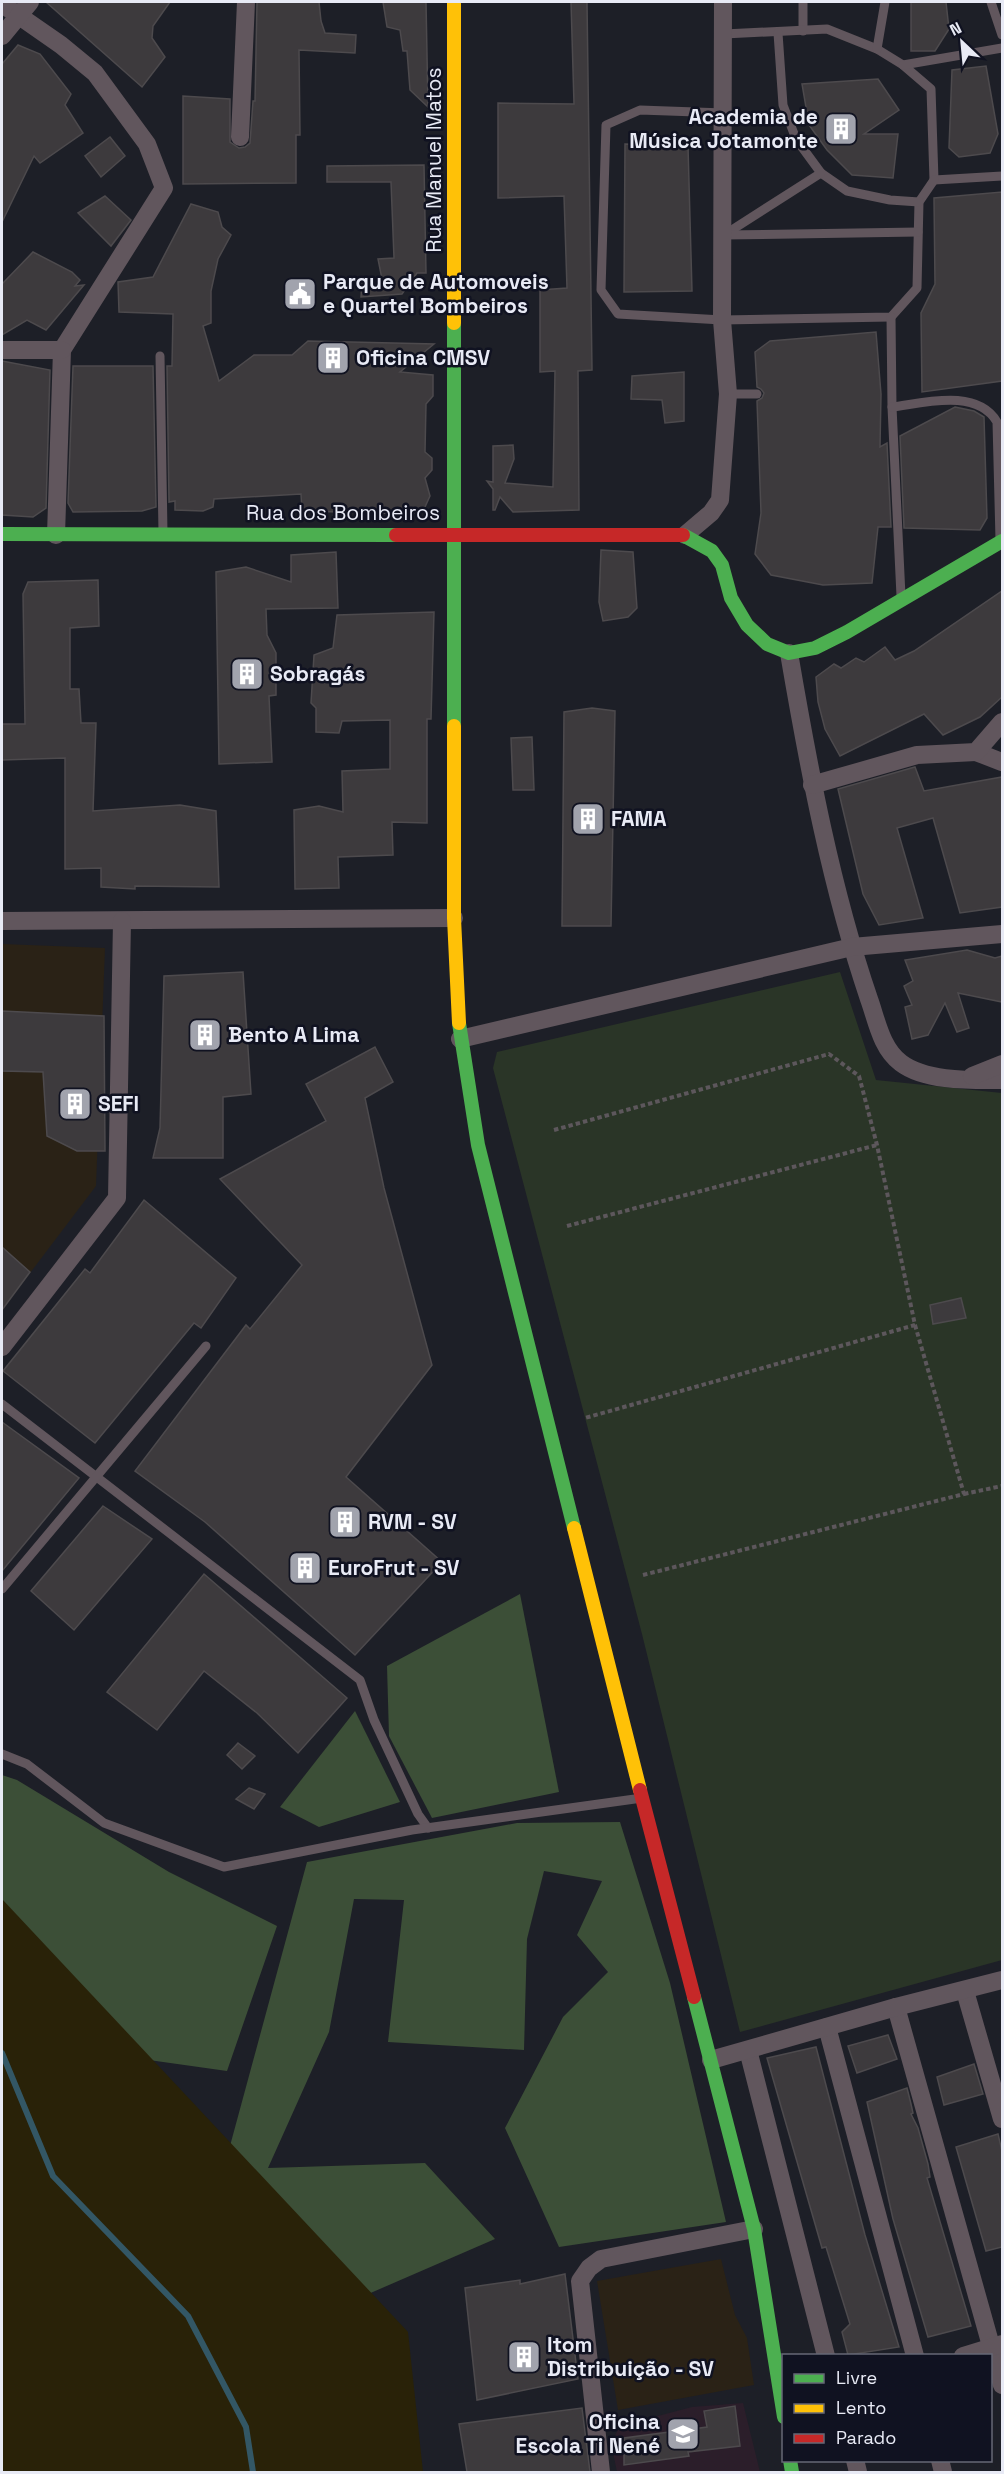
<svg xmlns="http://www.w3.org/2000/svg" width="1004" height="2474" font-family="'Space Grotesk',sans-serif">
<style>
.industrial{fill:#2a2216}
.education{fill:#2b1e2a}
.green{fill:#2a3527}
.forest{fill:#3c4f37}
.sand{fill:#292208}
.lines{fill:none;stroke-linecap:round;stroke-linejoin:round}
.stream{stroke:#335765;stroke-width:6}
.building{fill:#3d3a3d;stroke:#4d4a4d;stroke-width:1.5}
.path{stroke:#5d575c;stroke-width:4;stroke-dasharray:4.5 3;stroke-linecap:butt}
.lane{stroke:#61565d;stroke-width:9}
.street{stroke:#61565d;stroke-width:18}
.fast{stroke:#4caf50;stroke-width:14}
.slow{stroke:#ffc107;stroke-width:14}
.jam{stroke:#c62828;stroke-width:14}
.labels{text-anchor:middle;stroke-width:5;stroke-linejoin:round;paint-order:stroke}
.poi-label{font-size:21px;font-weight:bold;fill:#e8eaf5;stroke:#101221;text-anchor:start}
.street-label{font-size:21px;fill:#e8eaf5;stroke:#101221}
</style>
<rect width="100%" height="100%" fill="#1d1f27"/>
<g class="industrial">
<path d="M2,944L105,948L96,1186L2,1310Z"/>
<path d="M721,2259L735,2315L747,2338L754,2385L618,2410L597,2281Z"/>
</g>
<path class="education" d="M743,2403L760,2472H617L611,2443L620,2426L692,2407Z"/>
<path class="green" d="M840,972L876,1080L1002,1093V1960L740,2032L642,1634L493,1068L497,1052Z"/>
<g class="forest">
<path d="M520,1594L559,1792L432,1818L389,1736L387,1666Z"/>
<path d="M355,1711L400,1802L319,1827L280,1807Z"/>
<path d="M2,1775L17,1780L169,1872L277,1926L227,2071L85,2051L2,1973Z"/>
<path d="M620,1822L670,1983L726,2222L559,2247L505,2128L563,2017L608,1972L577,1935L602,1881L544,1871L527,1939L524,2050L388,2042L404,1900L354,1899L329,2032L268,2168L425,2163L495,2239L359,2298L224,2168L307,1862L517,1823Z"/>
</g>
<path class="sand" d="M2,1899L408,2332L423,2472H2Z"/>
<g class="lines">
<path class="stream" d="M2,2053L53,2176L188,2316L246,2427L253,2472"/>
</g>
<g class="building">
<path d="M46,2H170L153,26L152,38L165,57L142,87Z"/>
<path d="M257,2H319L321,21L325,33L356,35L355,53L299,50L300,135H296V183L183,184V96L230,99V142L239,148L245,147L250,143L253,101H255Z"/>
<path d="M383,2H426L428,107L410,90L407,51H403L400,30L387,27Z"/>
<path d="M571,2H587L592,370L578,371L579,510L513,512L500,497L495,510H493V489L487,481L493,482V446L513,445L514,459L505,483L553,487L555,371L540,372V290L567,288L564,196L498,198V103L574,104Z"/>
<path d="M911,2H946L949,29L935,51H911Z"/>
<path d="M18,45L40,54L71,94L65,105L83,133L40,163L34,156L2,222V64Z"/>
<path d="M986,66L998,134L990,153L959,157L949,148L952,70Z"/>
<path d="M878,79L899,110L864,134H898L893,178L852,175L827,150L809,125L802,84Z"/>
<path d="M110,137L125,156L101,177L85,156Z"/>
<path d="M625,144L688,146L692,291L624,292Z"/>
<path d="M424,165L426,273H417L402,294L361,297L362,281L382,279L378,259L394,258L391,182H327V166Z"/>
<path d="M1002,192V381L922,392L921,313L935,284L934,198Z"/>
<path d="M105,196L131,220L111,246L78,213Z"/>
<path d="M191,204L218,212L222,227L231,235L218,259L211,291V323L203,326L219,381L254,355H292L308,341L434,344L400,372L433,375V396L426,404L425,452L432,458V470L425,478L430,496L425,507L412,514L302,511L301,494L214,499L213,507L203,511L175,510V501L169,502L167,366H172L173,314L119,312L118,282L153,277Z"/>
<path d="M33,252L72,272L80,280L75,286L84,285L46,330L27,320L2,335V284Z"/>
<path d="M876,332L881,394L880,447L887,443L891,527H878L872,583L823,585L771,575L755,554L761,513L757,401L762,398L764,393L761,389L757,387L755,352L770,341Z"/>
<path d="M2,361L50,370L46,508L33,517L2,515Z"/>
<path d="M73,366H153L156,507L142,511L73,512L68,503Z"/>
<path d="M684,372V421L665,423L662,400L631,399L632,376Z"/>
<path d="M955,407L974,411L984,417L987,518L980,530L904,528L900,436Z"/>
<path d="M601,550L633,552L637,608L628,617L603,621L599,602Z"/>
<path d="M336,552L338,608L266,609L267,635L276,653V695L269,696L272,762L219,764L216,572L246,567L291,582V555Z"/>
<path d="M98,580L99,626L70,628V689H79L81,723H96L93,811L180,805L216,811L219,887L135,886V889L101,887V868L65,869V758L2,760V724H25L23,594L28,582Z"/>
<path d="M1002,591V697L980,717L943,735L924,714L840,756L825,729L818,702L816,677L834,664L841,668L856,658L864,662L885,647L895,660L914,651Z"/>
<path d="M434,612L431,719H427V823L392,822L393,855L338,857L339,888L295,889L294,810L319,806L343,812L342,771L390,769V720L342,721L339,733L316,732V708L311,703L314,655L333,648L337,615Z"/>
<path d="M592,708L615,711L611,926H562L564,712Z"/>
<path d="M532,737L534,790H513L511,738Z"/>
<path d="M915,767L924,791L1002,777V907L960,913L933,818L897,828L923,918L879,925L863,894L838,789Z"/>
<path d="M967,950L995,958L1002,956V1002L958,993L969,1028L957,1032L945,1003L928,1035L912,1039L905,1007L912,1005L904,986L913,981L905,960Z"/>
<path d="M243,972L251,1094L223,1097V1158H153L160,1128L164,976Z"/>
<path d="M2,1011L104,1016L105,1151H77L47,1136L43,1072L2,1071Z"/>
<path d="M375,1047L393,1082L365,1098L384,1188L432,1365L346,1477L442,1562L355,1655L205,1522L135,1471L246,1325L250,1329L302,1265L220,1179L326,1121L306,1084Z"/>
<path d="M144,1200L236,1278L201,1328L194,1323L95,1443L3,1371L85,1269L90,1273Z"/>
<path d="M2,1247L30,1272L2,1310Z"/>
<path d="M961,1298L966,1318L933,1324L930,1305Z"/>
<path d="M2,1422L79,1478L2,1571Z"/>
<path d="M103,1506L152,1539L74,1630L31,1591Z"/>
<path d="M204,1574L347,1698L298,1753L257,1713L204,1671L157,1730L107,1692Z"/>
<path d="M238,1743L255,1756L242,1769L227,1755Z"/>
<path d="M249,1788L265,1794L254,1809L236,1799Z"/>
<path d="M888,2035L897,2059L857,2073L848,2046Z"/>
<path d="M816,2047L865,2235L899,2347L848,2355L842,2332L850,2324L826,2247L822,2248L767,2058Z"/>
<path d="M974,2064L983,2094L944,2105L937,2077Z"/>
<path d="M907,2088L911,2104L913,2113L911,2114L918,2128L928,2164L930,2177L927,2178L971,2326L928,2337L893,2219L867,2102Z"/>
<path d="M998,2134L1002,2151V2247L986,2251L956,2147Z"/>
<path d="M565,2274L578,2379L477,2400L465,2288L520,2280V2284Z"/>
<path d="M735,2406L740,2446L688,2452L689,2456L624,2465V2438L707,2427L704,2411Z"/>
<path d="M582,2408L590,2472H467L459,2424Z"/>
</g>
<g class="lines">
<g class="path">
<path d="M554,1130L829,1054L859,1076L877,1145L915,1325L585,1418"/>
<path d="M567,1226L877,1145"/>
<path d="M964,1494L1002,1486"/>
<path d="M643,1575L964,1494L915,1325"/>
</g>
<g class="lane">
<path d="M803,2V31"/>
<path d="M991,2L1002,35"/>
<path d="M724,34L827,29L877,49L903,65L931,89L934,180L1002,176"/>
<path d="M877,49L885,2"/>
<path d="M903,65L1002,48"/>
<path d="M724,113L640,110L606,125L601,290L618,314L722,320L891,317L917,288L919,202L934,180"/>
<path d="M821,173L847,191L890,200L919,202"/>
<path d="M724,235L821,173L796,139L783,105L778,33"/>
<path d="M724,235L918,232"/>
<path d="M891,317L892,407L901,596"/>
<path d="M160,356L163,533"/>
<path d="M728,394H757"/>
<path d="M892,407C924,403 977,388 997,422L1000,540"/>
<path d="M2,1404L360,1680L374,1720L418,1814L428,1828"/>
<path d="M2,1589L206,1346"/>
<path d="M2,1754L27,1764L104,1823L224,1867L412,1830L642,1798"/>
</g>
<g class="street">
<path d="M2,4L61,45L95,73L147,144L164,188L62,350L56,535"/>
<path d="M2,36L30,2"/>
<path d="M240,137L246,2"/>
<path d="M2,350H62"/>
<path d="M685,535L711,513L720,500L728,394L722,320L723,2"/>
<path d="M789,653C809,770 831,887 869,999C877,1021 881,1048 901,1063C926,1082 973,1080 1002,1080"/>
<path d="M976,752L1002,762"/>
<path d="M812,785L917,755L976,752L1002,722"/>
<path d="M2,921L454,918"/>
<path d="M460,1039L852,947L1002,934"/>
<path d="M972,1076L1002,1064"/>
<path d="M2,1347L117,1198L122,921"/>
<path d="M965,1991L1002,2119"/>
<path d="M896,2007L1002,2385"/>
<path d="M827,2027L915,2356"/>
<path d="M748,2050L826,2356"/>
<path d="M711,2060L896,2007L1002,1980"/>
<path d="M963,2356L1002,2344"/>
<path d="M855,2460L858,2472"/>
<path d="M940,2460L943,2472"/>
<path d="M601,2472L580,2281L589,2268L601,2259L754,2229"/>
</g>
<g class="fast">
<path d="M454,323V726"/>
<path d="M2,534L396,535"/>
<path d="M683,535L712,551L722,565L731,598L747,625L767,644L789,653L815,648L847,632L1002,541"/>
<path d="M459,1023L478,1145L574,1528"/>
<path d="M694,1997L754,2229L784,2417"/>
<path d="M790,2460L792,2472"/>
</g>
<g class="slow">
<path d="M454,2V323"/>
<path d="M454,726V918L459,1023"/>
<path d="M574,1528L640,1790"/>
</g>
<g class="jam">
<path d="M396,535H683"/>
<path d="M640,1790L694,1997"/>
</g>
</g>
<defs>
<symbol id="building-square" viewBox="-11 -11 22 22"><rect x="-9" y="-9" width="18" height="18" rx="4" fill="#a1a3ad" stroke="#101221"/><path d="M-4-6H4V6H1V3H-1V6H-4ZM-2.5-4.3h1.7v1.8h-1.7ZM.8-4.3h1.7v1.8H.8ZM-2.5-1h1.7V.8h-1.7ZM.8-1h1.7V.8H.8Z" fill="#fff"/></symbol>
<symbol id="civic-square" viewBox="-11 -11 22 22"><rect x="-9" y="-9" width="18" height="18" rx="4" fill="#a1a3ad" stroke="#101221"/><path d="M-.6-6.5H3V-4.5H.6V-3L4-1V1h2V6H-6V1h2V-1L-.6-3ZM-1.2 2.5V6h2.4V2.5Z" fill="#fff"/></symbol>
<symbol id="school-square" viewBox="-11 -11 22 22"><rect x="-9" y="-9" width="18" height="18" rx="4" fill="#a1a3ad" stroke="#101221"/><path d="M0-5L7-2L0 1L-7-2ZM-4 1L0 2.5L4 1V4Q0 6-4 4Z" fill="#fff"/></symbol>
</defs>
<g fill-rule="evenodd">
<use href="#building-square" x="822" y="110" width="38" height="38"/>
<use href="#civic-square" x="281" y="275" width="38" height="38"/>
<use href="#building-square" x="314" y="339" width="38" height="38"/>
<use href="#building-square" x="228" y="655" width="38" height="38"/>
<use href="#building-square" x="569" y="800" width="38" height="38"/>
<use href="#building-square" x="186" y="1016" width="38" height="38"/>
<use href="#building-square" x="56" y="1085" width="38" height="38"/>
<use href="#building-square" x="326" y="1503" width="38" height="38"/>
<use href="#building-square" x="286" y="1549" width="38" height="38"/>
<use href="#building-square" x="505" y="2338" width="38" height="38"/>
<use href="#school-square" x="664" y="2415" width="38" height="38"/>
</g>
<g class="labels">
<g class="poi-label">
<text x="818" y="124" text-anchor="end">Academia de<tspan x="818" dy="24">Música Jotamonte</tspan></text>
<text x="323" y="289">Parque de Automoveis<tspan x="323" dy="24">e Quartel Bombeiros</tspan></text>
<text x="356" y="365">Oficina CMSV</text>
<text x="270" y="681">Sobragás</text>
<text x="611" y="826">FAMA</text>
<text x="228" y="1042">Bento A Lima</text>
<text x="98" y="1111">SEFI</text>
<text x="368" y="1529">RVM - SV</text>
<text x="328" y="1575">EuroFrut - SV</text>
<text x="547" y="2352">Itom<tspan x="547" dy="24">Distribuição - SV</tspan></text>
<text x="660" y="2429" text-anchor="end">Oficina<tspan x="660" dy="24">Escola Ti Nené</tspan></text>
</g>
<g class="street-label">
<text transform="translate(434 160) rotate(-90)" y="7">Rua Manuel Matos</text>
<text x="343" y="520">Rua dos Bombeiros</text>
</g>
</g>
<rect width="1004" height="2474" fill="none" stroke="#e8eaf5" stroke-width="6"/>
<rect x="782" y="2354" width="210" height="108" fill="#101221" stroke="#666876" stroke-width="1.5"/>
<rect x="794" y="2374" width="30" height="9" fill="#4caf50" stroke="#666876" stroke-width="1.5"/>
<text x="836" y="2384" font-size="18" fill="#e8eaf5">Livre</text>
<rect x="794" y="2404" width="30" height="9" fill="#ffc107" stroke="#666876" stroke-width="1.5"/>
<text x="836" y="2414" font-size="18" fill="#e8eaf5">Lento</text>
<rect x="794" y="2434" width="30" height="9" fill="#c62828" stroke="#666876" stroke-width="1.5"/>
<text x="836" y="2444" font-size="18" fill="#e8eaf5">Parado</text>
<g transform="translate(962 42) rotate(334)" stroke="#101221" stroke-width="4.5" paint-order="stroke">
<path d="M0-4.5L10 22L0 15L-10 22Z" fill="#e8eaf5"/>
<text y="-9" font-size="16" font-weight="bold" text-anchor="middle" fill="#e8eaf5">N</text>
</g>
</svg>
